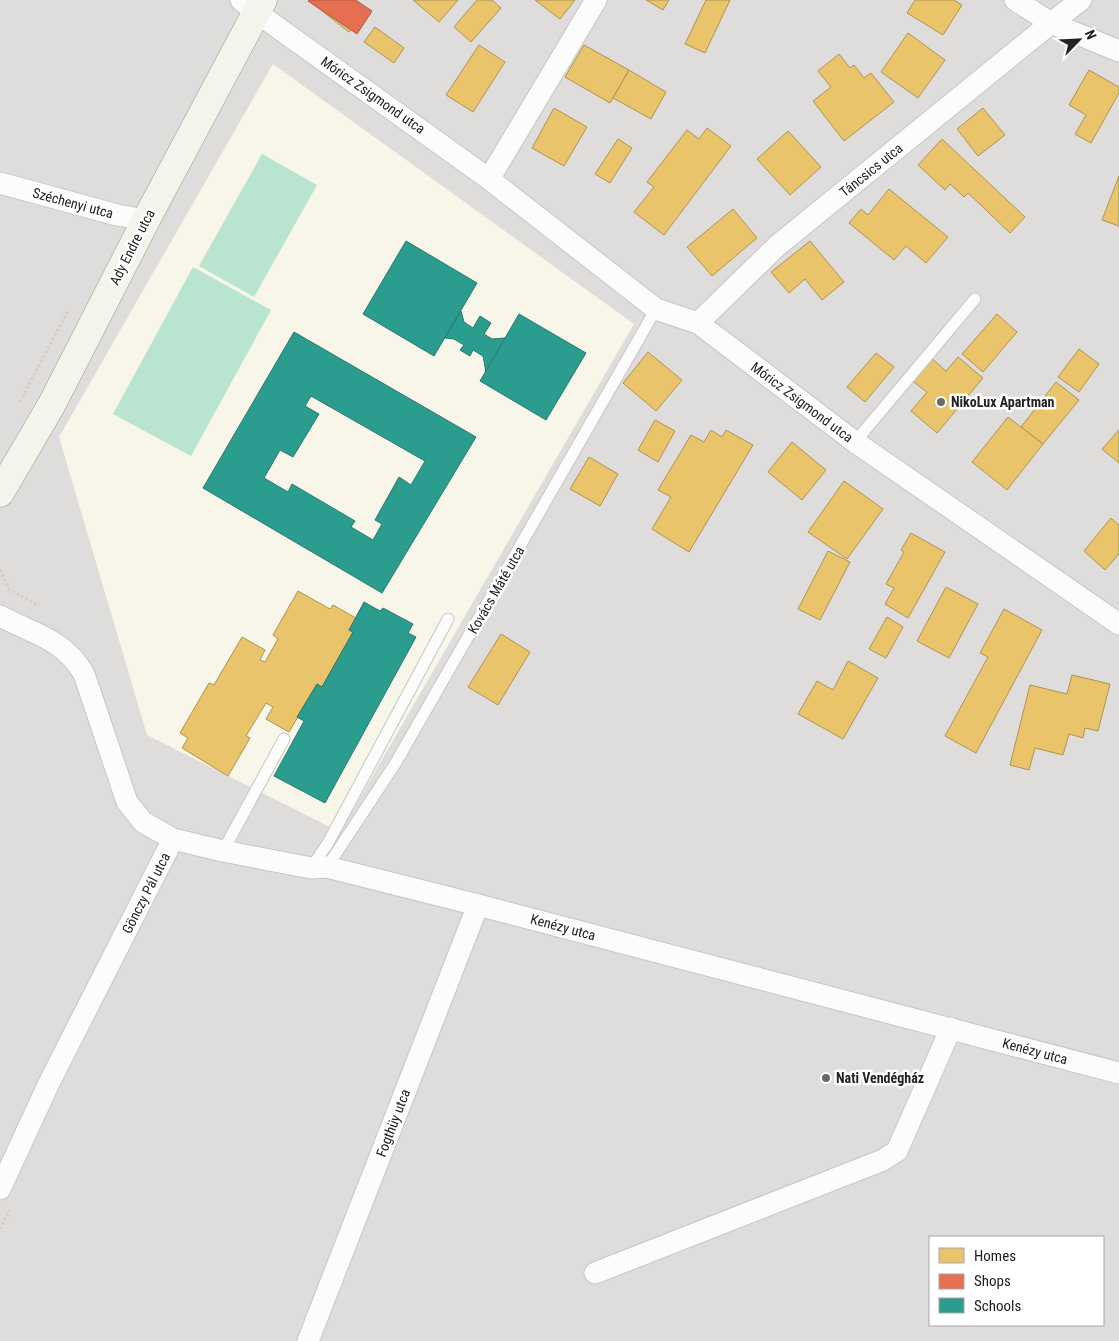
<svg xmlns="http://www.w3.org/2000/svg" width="1119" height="1341" font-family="'Roboto Condensed',sans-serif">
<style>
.residential{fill:#dfdddc;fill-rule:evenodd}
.education{fill:#f7f6e8}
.pitch{fill:#b8e4d0}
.homes{fill:#e9c46a;stroke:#ad9354}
.shops{fill:#e76f51;stroke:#ac5843}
.schools{fill:#2a9d8f;stroke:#28786e;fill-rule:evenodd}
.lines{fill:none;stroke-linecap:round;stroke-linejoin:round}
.service-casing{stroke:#c7c6c5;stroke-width:13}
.minor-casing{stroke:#c7c6c5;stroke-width:23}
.secondary-casing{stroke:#989982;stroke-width:29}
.path{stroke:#d7cac9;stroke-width:3;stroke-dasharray:2.5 2.5;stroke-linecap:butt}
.service{stroke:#fdfcfc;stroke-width:11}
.minor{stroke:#fdfcfc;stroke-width:21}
.secondary{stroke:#f4f4ed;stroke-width:28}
.poi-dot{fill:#6a6968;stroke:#fff;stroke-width:2}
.labels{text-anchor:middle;stroke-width:5;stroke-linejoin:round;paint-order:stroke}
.street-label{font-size:14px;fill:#222;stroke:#fff}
.poi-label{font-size:14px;font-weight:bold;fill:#222;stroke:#fff;text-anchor:start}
</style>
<rect width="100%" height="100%" fill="#efedeb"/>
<path class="residential" d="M0,0H1119V1341H0ZM930,1237H1103V1325H930Z"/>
<path class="education" d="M273,64L634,324L340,832L147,735L59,437Z"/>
<g class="pitch">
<path d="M262,154L317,185L254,297L199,266Z"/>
<path d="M193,267L271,310L191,456L113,414Z"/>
</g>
<g class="homes">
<path d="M308,0H356L367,8L349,32Z"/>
<path d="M413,0H458L439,22Z"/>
<path d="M477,0H492L501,8L471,42L454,27Z"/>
<path d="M535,0H575L560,19Z"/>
<path d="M646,0H669L663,10Z"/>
<path d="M706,0H730L705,53L685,44Z"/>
<path d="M915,0H954L962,5L943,35L907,13Z"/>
<path d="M375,27L404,48L394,63L364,42Z"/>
<path d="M908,33L945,60L918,98L881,72Z"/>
<path d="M479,45L505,62L473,112L446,95Z"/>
<path d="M584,45L629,70L610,103L565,77Z"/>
<path d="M839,54L850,68L854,65L864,78L871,73L894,102L844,141L813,101L831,87L818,71Z"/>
<path d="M629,70L666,92L651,119L613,98Z"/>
<path d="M1089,70L1119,87V93L1091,143L1075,134L1086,115L1069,105Z"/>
<path d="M554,108L587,127L564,166L532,148Z"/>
<path d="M983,108L1005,135L978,156L957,129Z"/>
<path d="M707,128L731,146L664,235L634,212L654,187L647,182L687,130L699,139Z"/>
<path d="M788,131L821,167L790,195L757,159Z"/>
<path d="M618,139L632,148L610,183L595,174Z"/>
<path d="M942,139L1025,217L1010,233L968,193L964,197L950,184L945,190L918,165Z"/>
<path d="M1119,176V226L1102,220Z"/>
<path d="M889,189L948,237L926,263L906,246L894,260L849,223L861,209L868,215Z"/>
<path d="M733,209L757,238L712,276L687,247Z"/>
<path d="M810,241L844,282L822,300L805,279L789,293L771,272Z"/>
<path d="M997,314L1017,332L983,372L962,354Z"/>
<path d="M1079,349L1099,364L1079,392L1058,377Z"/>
<path d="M648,352L682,380L656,411L623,383Z"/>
<path d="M876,353L894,367L865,402L847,387Z"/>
<path d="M930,357L946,371L958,357L983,378L937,433L911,411L927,392L911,380Z"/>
<path d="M1056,382L1079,400L1043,444L1021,427Z"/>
<path d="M1008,417L1043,444L1007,490L972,462Z"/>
<path d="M655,420L675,431L658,462L638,450Z"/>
<path d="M711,430L722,437L726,430L753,445L689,552L652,529L671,497L658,490L691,435L704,442Z"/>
<path d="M1119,430V463L1102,449Z"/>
<path d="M792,442L826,470L802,500L768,472Z"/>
<path d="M589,457L618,474L600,506L570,489Z"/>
<path d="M844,481L883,509L847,559L808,532Z"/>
<path d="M1111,518L1119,525V554L1105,570L1084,551Z"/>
<path d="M911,533L945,552L908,618L885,604L894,588L886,584L904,552L901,550Z"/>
<path d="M828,551L850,562L820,620L798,609Z"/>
<path d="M946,587L978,604L949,658L917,641Z"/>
<path d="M298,591L330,609L333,605L356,618L349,630L353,632L322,687L317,684L289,732L266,719L273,707L266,703L246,736L250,738L228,776L182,748L188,738L180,733L209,683L214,685L242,637L265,650L260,660L265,662L278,639L273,635Z"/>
<path d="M1004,609L1042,630L976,753L945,736L988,657L980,653Z"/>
<path d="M887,617L903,627L886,658L869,649Z"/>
<path d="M501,634L530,652L498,705L468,687Z"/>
<path d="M848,661L878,678L843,739L798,714L817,681L833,690Z"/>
<path d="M1072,675L1110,684L1098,731L1085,728L1083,738L1069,734L1063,755L1035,748L1029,770L1010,765L1030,685L1067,694Z"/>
</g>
<path class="shops" d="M309,0H355L372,11L357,34L308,1Z"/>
<g class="schools">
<path d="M406,241L477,283L434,356L363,314Z"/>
<path d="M461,311L464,322L473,328L480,316L491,323L484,334L492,339L505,338L486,372L483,356L473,350L470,356L460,350L464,345L454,339L445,338Z"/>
<path d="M519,314L586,353L546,420L480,381Z"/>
<path d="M294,332L476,437L382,593L203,488ZM311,396L425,461L411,485L399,477L375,520L382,524L373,540L351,527L355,521L292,484L288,492L264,478L280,450L293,457L319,414L305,406Z"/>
<path d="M364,602L380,611L383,608L413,624L408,633L416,637L325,803L274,776L304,721L297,717L317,684L322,687L353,632L349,630Z"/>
</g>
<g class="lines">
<defs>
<g id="service">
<path d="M855,442L975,299"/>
<path d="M223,851L284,739"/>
<path d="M327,867L395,764L656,309"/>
<path d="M311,868L328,843L448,619"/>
</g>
<g id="minor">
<path d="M241,0L256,12L489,179L656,309L698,323L855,442L1119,624"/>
<path d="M1015,0L1051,23L1119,51"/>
<path d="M489,179L596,0"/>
<path d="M0,183L117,215L146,220"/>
<path d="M698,323L777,246L1051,23L1081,0"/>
<path d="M0,616C33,634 63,638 84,674L127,802L143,822L173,839L223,851L311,868L327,867L478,905L1119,1073"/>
<path d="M0,1189L49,1083L173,839"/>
<path d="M595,1273L883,1160L897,1151L951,1028"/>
<path d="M308,1341L478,905"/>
</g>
<path id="secondary" d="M0,493L52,404L146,220L263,0"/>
</defs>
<use href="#service" class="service-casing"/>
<use href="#minor" class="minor-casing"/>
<use href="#secondary" class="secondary-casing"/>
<g class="path">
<path d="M20,402L67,312"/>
<path d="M0,570L9,589L39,606"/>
<path d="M0,1229L10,1210"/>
</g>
<use href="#service" class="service"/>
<use href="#minor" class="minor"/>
<use href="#secondary" class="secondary"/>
</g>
<g class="poi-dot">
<circle cx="941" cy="402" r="5"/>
<circle cx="826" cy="1078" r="5"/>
</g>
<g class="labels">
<g class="street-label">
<text transform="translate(373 95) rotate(35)" y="5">Móricz Zsigmond utca</text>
<text transform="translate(871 170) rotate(-39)" y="5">Táncsics utca</text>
<text transform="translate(73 203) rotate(15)" y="5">Széchenyi utca</text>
<text transform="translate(132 247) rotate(-63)" y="5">Ady Endre utca</text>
<text transform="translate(802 402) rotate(37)" y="5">Móricz Zsigmond utca</text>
<text transform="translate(496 590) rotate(-60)" y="5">Kovács Máté utca</text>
<text transform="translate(146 893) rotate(-63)" y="5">Gönczy Pál utca</text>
<text transform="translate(563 927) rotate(15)" y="5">Kenézy utca</text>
<text transform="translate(1035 1051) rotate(15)" y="5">Kenézy utca</text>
<text transform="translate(393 1123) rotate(-69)" y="5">Fogthüy utca</text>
</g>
<g class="poi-label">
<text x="951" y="407">NikoLux Apartman</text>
<text x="836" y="1083">Nati Vendégház</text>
</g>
</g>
<rect x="929" y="1236" width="175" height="90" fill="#ffffff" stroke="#a7a7a7"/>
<rect x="939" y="1248" width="25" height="15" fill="#e9c46a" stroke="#a7a7a7"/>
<text x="974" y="1261" font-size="15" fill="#222222">Homes</text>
<rect x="939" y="1274" width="25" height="15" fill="#e76f51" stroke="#a7a7a7"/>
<text x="974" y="1286" font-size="15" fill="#222222">Shops</text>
<rect x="939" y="1298" width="25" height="15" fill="#2a9d8f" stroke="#a7a7a7"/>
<text x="974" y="1311" font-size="15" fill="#222222">Schools</text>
<g transform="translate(1079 40) rotate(66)" stroke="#ffffff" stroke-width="4" paint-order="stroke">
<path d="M0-4L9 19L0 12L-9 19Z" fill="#222222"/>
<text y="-8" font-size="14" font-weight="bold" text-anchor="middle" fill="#222222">N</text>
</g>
</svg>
